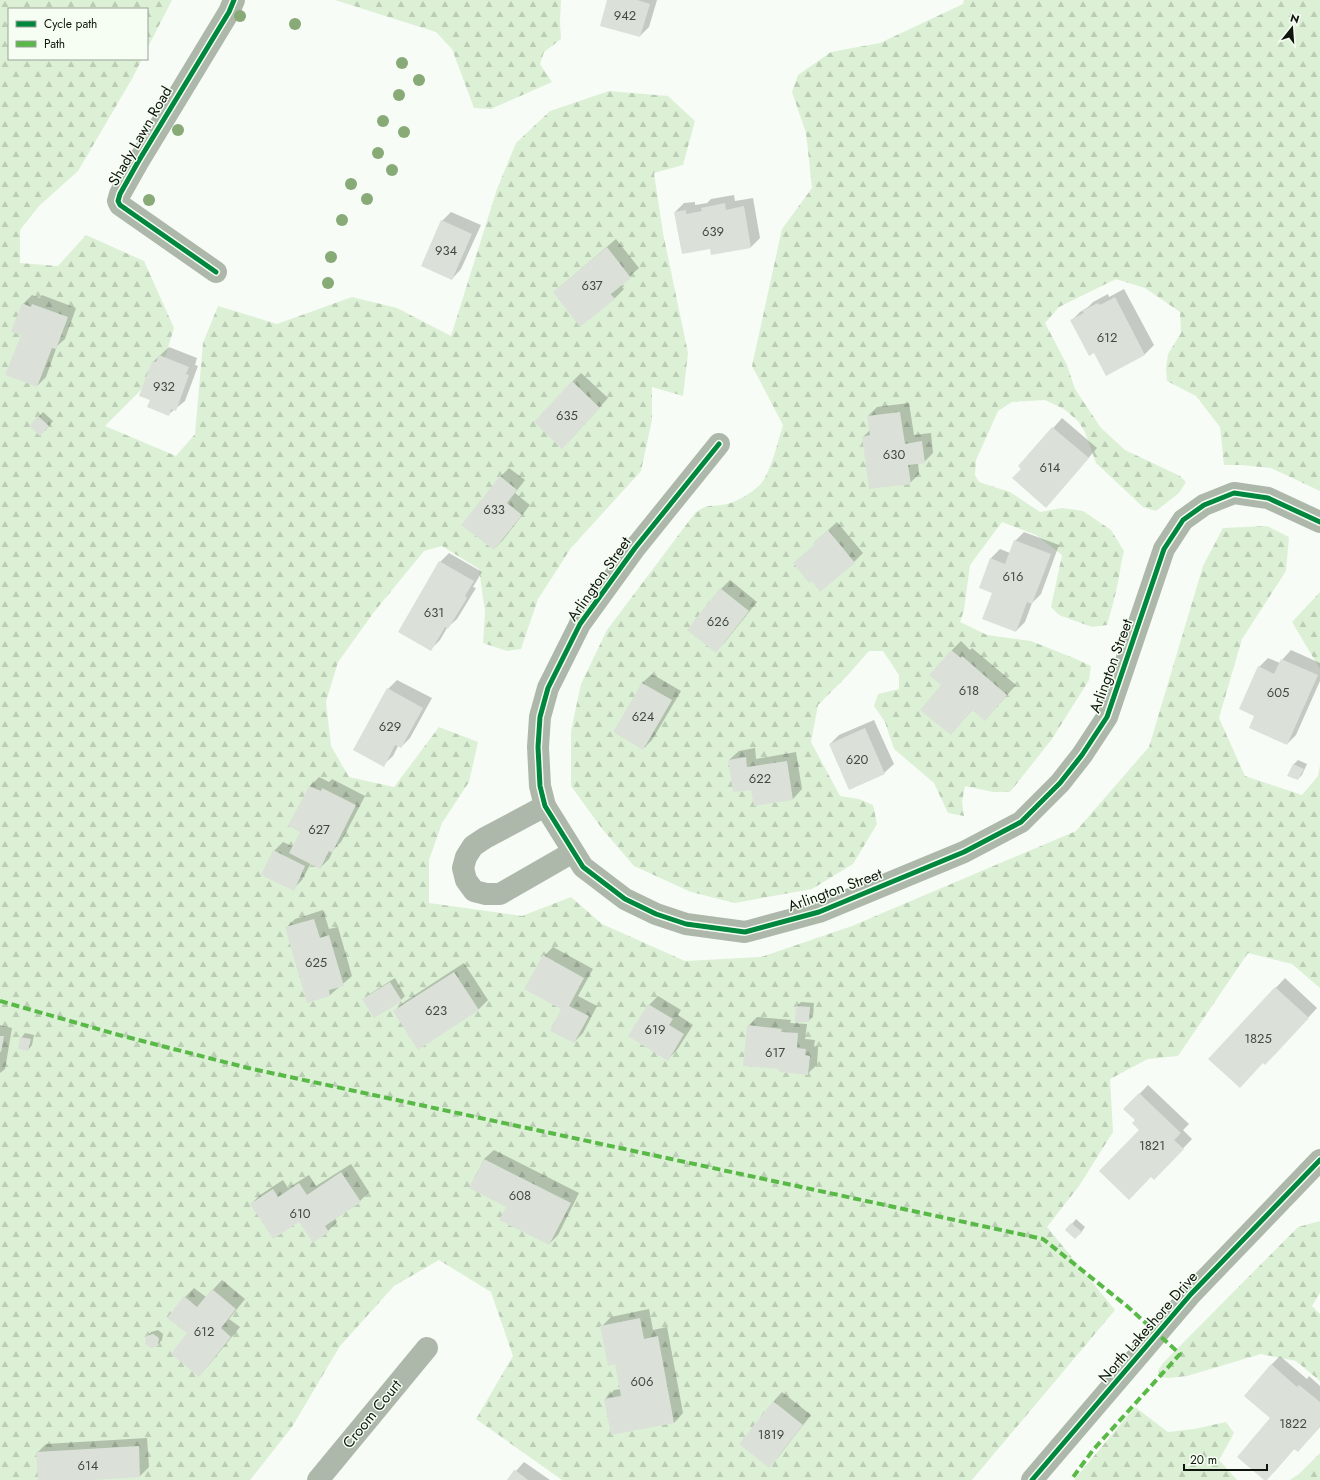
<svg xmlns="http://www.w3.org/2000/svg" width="1320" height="1480" font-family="Jost,sans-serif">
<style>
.forest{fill:url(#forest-firs)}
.shadow{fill:#0003}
.building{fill:#dbe1d9}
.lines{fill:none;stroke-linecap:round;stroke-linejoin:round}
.minor{stroke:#adb8aa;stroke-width:22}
.quiet{stroke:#58b947;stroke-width:4;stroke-dasharray:8 4;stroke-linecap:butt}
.cycleway-casing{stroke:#f6fef4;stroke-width:8}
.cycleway{stroke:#00873e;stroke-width:5}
.tree{fill:#87aa77}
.labels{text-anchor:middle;stroke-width:3;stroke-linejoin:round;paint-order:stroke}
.number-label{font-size:13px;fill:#424940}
.street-label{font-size:15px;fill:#0f160d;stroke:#f6fef4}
</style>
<defs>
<pattern id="forest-firs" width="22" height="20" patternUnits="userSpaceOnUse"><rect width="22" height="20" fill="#dcf0d5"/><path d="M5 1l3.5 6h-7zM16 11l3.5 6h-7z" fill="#bccdb6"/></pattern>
</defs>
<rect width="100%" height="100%" fill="#f7fcf6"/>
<g class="forest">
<path d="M0,0H172L147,49V9H9V59H142L133,77L78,171L39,206L20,230V263L58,266L86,235L144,261L174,328L161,370L105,426L176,456L195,434L203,343L218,306L277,324L352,297L397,308L451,336L497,189L516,143L550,111L609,91L668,96L695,121L683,165L654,173L663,233L688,353L683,396L652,387V420L641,471L571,548L538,599L521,649L507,651L483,643L485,612L479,569L442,546L424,551L374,612L338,662L326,702L331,746L349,777L394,787L439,727L478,742L469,782L442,823L429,860V903L522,916L571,897L602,924L685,961L761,957L852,926L1076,831L1149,747L1203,566L1223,528L1267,526L1289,537L1286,571L1242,639L1219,718L1245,776L1302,795L1318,776L1320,765V988L1292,964L1248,953L1178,1056L1148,1059L1110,1079L1113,1132L1079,1186L1047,1227L1115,1310L972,1480H562L476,1419L513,1356L491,1292L439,1260L394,1286L340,1346L292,1427L250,1480H0Z"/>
<path d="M335,0H561L560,21L561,39L544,52L540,64L552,82L491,109L474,108L452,49L436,32Z"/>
<path d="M964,0H1320V491L1271,468L1240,465H1224L1220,427L1196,396L1167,381L1166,368L1168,354L1181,333L1180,312L1145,288L1116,279L1059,307L1045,323L1067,365L1075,389L1101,428L1125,450L1180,476L1186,482L1179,493L1156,511L1143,507L1096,463L1085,432L1078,421L1064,409L1045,400L1012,402L998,411L976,460L975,475L979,482L1010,492L1040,512L1062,508L1083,511L1111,530L1124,551C1121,562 1120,572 1118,582C1115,597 1111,611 1107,625L1092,627L1059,615L1051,607L1062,555L1036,535L1002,522L970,565L964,610L960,622L987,635L1031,641L1076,659L1091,666L1089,680L1052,739L1010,792H993L965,786L962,802L964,816L948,813L934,783L894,749L885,722L874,706L878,694L899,689V675L883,651H869L847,676L818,705L811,742L840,796L859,799L873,805L877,824L853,864L812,889L735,903L691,892L634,866L603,830L571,786V731L581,684L607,630L695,513C708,503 713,507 727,504C737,502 757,490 763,481C773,464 777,444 783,425L752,366L782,229L812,188L806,133L792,92L798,75L831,52L880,43L963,4Z"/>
<path d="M1320,592V669L1292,622Z"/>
<path d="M1320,1221V1293L1312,1306L1320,1314V1381L1296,1361L1261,1354L1187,1376L1169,1378L1159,1377L1158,1371L1163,1363L1298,1227Z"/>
<path d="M1135,1407L1168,1432L1194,1429L1226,1422L1234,1433L1219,1460L1237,1480H1074Z"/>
<path d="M1320,1453V1480H1290L1299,1474Z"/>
</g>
<g class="shadow">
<path d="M608,0H657L649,27L640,36Z"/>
<path d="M734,195L735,201L753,198L760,238L751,247L712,254L711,248L675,212L684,203L695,202V205L707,203L711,199Z"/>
<path d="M451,212L481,225L461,269L452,279L442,221Z"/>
<path d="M616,239L639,268L620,285L624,289L615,298L554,292Z"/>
<path d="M1124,289L1154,345L1145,354L1094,352L1071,321L1080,312L1088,307L1093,302L1108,294L1109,297Z"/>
<path d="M32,295L40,298L42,295L76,308L65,339L57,346L46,377L37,386L22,335L23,304Z"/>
<path d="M169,347L197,358L195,365L198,366L185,401L169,414L151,400L153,362Z"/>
<path d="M581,373L608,398L572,438V382Z"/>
<path d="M909,403L914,435L931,433L933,453L924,462L918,463L919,474L910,483L863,437L870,430L868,416L877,407Z"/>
<path d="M43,412L53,421L45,431L30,426Z"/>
<path d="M1062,418L1097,448L1055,497L1020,466Z"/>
<path d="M509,468L525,480L515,493L530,505L503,540L494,549L500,477Z"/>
<path d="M837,522L863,553L854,562L814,543Z"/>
<path d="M1024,532L1059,545L1041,594L1032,603L1025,622L1016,631L993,592L980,587L991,558L1000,549L1010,553L1015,541Z"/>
<path d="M449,553L482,572L473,587L476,588L457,619L447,628L440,640L431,649L440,562Z"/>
<path d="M730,580L757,602L725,642L716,651L721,589Z"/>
<path d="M961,641L970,650L972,648L1016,685L985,720L973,709L951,734L942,685L951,651Z"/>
<path d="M1291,650L1320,663V681L1296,735L1287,744L1256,716L1259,667L1268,658L1280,663L1282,660Z"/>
<path d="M652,674L681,691L652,740L643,749L642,683Z"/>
<path d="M397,680L432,698L410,738L401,747L398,746L393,756L383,765L388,689Z"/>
<path d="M874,720L894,764L884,773L830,744L839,735Z"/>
<path d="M755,748L756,759L796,752L802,789L793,799L729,760L739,751Z"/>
<path d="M1298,760L1307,764L1302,775L1298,779L1293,765Z"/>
<path d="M319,777L329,782L332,779L365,796L341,842L334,849L329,859L320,868L311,863L302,880L293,889L274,851L283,842L294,847L301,832L290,826L310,786Z"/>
<path d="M323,910L329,929L338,927L352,976L330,995L308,1002L286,928L295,919Z"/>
<path d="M553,947L593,969L578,996L597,1006L583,1033L574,1042L544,956Z"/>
<path d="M464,963L488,1000L479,1009L418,1048L394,1011L404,1002Z"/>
<path d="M395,978L405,996L401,1000L364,999L368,995Z"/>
<path d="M1285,978L1317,1008L1274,1055L1263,1062L1209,1059Z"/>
<path d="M658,996L681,1010L678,1015L693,1025L677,1050L668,1059L649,1005Z"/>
<path d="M801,1002L814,1003L813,1017L808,1021L797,1006Z"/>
<path d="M757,1017L791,1020L790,1023L807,1024L805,1039L815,1040L814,1046L818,1047L817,1065L807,1074L780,1069L748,1026Z"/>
<path d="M0,1025L12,1028L5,1069L0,1073Z"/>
<path d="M25,1033L34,1035L32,1045L28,1050L21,1038Z"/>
<path d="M1148,1085L1189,1124L1183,1130L1192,1139L1154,1179L1141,1130L1136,1120L1125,1109Z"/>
<path d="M494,1150L579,1193L558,1235L549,1244L507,1206L470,1187L484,1159Z"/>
<path d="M351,1164L369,1192L360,1201L335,1218L337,1222L328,1231L251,1204L260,1195L283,1180L288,1188L309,1175L316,1186Z"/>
<path d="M1076,1219L1085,1227L1080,1234L1067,1230Z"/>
<path d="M222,1280L245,1299L229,1319L240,1327L208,1366L199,1375L185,1297L194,1288L206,1297Z"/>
<path d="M649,1309L653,1330L667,1327L683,1413L674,1423L605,1399L614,1390L621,1389L616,1363L602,1326L611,1317Z"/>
<path d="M158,1330L163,1334L162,1340L157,1345L147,1337L151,1332Z"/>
<path d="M1280,1356L1307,1379L1309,1376L1320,1386V1427L1298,1451L1294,1449L1275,1471L1265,1480L1272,1418L1271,1365Z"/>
<path d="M782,1392L811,1415L778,1457L768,1466L773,1402Z"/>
<path d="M147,1438L149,1467L140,1476L78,1480H39L37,1453L46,1444Z"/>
<path d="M524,1462L550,1480H508Z"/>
</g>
<g class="building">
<path d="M607,0H637L650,4L640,37L600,26Z"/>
<path d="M725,203L726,210L744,206L751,248L711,255L710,249L682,254L674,212L686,210V214L702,211L701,208Z"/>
<path d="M441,220L472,234L452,280L421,266Z"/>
<path d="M607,247L631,278L611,294L615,299L580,327L553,292Z"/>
<path d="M1115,297L1145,355L1106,376L1094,353L1089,356L1070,320L1084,313L1082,311L1098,303L1100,305Z"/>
<path d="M22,303L31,307L32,304L68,317L56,349L52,348L37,387L5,375L21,335L11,332Z"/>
<path d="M159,355L189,367L186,374L189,375L176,411L171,409L169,416L147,407L150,400L139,396L152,361L156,362Z"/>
<path d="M572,381L600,408L562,449L534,422Z"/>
<path d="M900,412L905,444L922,441L925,463L908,465L911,484L869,489L862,437L870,435L867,416Z"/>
<path d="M38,416L49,426L40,436L29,426Z"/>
<path d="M1052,427L1089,458L1046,508L1012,478L1021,469L1018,466Z"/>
<path d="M500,476L517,490L507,503L522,515L494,550L461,525Z"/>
<path d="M828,530L855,563L820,592L812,581L809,583L793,563L814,545L813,543Z"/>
<path d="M1014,540L1051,554L1032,604L1027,602L1016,632L982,619L992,593L979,588L990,558L1005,564Z"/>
<path d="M439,561L474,581L465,596L467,598L448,629L445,627L431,651L398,632Z"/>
<path d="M720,588L749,611L716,653L687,630Z"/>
<path d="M951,650L961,658L962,656L1007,695L985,721L972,710L951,735L920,710L941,685L929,675Z"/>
<path d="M1281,659L1318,675L1287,745L1249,728L1254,716L1239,709L1258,666L1274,674Z"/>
<path d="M642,683L672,700L643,750L613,732Z"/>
<path d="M387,688L423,708L401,748L395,745L384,767L353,750Z"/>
<path d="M865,728L885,774L849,790L829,744Z"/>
<path d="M746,757L747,767L787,761L793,800L754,806L751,790L733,792L728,760Z"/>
<path d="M1293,764L1304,769L1298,780L1287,776Z"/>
<path d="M309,786L321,791L322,788L356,805L332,853L329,851L320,869L289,853L300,832L288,826Z"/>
<path d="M273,850L305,866L294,891L261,875Z"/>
<path d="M314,919L320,938L329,935L344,986L329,990L330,996L307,1003L285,927Z"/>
<path d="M543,955L584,978L569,1006L589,1016L574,1043L550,1031L561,1009L524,989Z"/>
<path d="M454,972L479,1010L418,1050L393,1011Z"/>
<path d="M390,982L402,1001L374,1018L362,999Z"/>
<path d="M1275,987L1309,1018L1265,1065L1263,1063L1240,1088L1208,1059Z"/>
<path d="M648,1004L673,1019L669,1025L684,1034L668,1061L628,1036Z"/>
<path d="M796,1006L810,1007L809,1022H795Z"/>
<path d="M747,1025L782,1029L781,1032L798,1033L797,1048L806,1049L805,1055L810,1056L808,1075L779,1072V1069L743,1066Z"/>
<path d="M0,1036H4L1,1052H0Z"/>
<path d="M20,1037L31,1039L28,1051L18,1049Z"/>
<path d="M1139,1093L1181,1133L1174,1140L1184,1149L1154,1180L1151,1177L1129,1200L1099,1171L1139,1130L1132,1123L1135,1120L1123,1109Z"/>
<path d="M484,1159L571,1203L549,1245L499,1220L506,1207L469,1188Z"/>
<path d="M341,1172L361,1202L325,1226L329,1232L313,1243L299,1222L273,1239L250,1204L273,1189L278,1197L299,1183L307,1195Z"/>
<path d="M1071,1223L1082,1232L1075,1239L1065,1230Z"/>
<path d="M212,1289L236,1309L221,1328L231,1337L199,1377L171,1354L187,1333L167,1318L184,1296L197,1307Z"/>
<path d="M640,1318L644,1339L658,1336L674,1423L611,1435L604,1399L621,1396L615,1364L608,1366L600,1326Z"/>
<path d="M153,1334L159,1338L158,1346L151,1348L145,1344L146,1336Z"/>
<path d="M1271,1364L1297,1387L1299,1385L1320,1402V1427L1298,1452L1294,1449L1267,1480H1264L1237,1457L1270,1418L1244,1396Z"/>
<path d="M773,1401L803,1425L769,1468L739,1444Z"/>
<path d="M139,1446L140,1477L95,1480H38L36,1452Z"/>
<path d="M514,1470H515L528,1480H507Z"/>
</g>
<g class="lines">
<g class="minor">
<path d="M216,272L120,205L118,201L120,194L138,162L229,12L234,0"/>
<path d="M719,444L635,548L580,624L548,688L540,717L538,747L540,786L545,806L583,867L625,899L656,914L686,924L745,932L819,912L964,852L1021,822L1060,783L1082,755L1107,717L1164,549L1183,520L1204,505L1234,493L1268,498L1320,522"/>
<path d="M545,806L485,838L473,846L466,857L463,868L466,880L474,891L486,894H500L573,852"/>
<path d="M318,1480L427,1348"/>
<path d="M1032,1480L1191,1294L1320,1160"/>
</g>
<path class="quiet" d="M0,1001L119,1035L248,1068L1043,1239L1128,1307L1180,1354L1093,1450L1071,1480"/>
<defs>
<g id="cycleway">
<path d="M216,272L120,205L118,201L120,194L138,162L229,12L234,0"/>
<path d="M719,444L635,548L580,624L548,688L540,717L538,747L540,786L545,806L583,867L625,899L656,914L686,924L745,932L819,912L964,852L1021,822L1060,783L1082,755L1107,717L1164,549L1183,520L1204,505L1234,493L1268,498L1320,522"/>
<path d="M1032,1480L1191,1294L1320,1160"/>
</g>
</defs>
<use href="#cycleway" class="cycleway-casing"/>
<use href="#cycleway" class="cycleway"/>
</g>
<g class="tree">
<circle cx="240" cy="16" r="6"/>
<circle cx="295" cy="24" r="6"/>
<circle cx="402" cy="63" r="6"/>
<circle cx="419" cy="80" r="6"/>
<circle cx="399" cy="95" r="6"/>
<circle cx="383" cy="121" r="6"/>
<circle cx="178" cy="130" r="6"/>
<circle cx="404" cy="132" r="6"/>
<circle cx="378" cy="153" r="6"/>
<circle cx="392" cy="170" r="6"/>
<circle cx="351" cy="184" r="6"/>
<circle cx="367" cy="199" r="6"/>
<circle cx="149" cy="200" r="6"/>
<circle cx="342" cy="220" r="6"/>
<circle cx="331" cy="257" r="6"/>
<circle cx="328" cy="283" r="6"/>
</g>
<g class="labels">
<g class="number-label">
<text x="625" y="20">942</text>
<text x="713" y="236">639</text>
<text x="446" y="255">934</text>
<text x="592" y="290">637</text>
<text x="1107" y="342">612</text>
<text x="164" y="391">932</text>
<text x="567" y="420">635</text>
<text x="894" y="459">630</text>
<text x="1050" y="472">614</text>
<text x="494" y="514">633</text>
<text x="1013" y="581">616</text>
<text x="434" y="617">631</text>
<text x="718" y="626">626</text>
<text x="969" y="695">618</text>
<text x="1278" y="697">605</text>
<text x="643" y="721">624</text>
<text x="390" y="731">629</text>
<text x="857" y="764">620</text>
<text x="760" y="783">622</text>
<text x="319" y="834">627</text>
<text x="316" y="967">625</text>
<text x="436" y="1015">623</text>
<text x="655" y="1034">619</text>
<text x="1258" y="1043">1825</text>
<text x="775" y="1057">617</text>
<text x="1152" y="1150">1821</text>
<text x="520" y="1200">608</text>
<text x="300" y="1218">610</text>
<text x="204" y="1336">612</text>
<text x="642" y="1386">606</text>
<text x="1293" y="1428">1822</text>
<text x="771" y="1439">1819</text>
<text x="88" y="1470">614</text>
</g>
<g class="street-label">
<text transform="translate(140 136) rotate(-60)" y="5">Shady Lawn Road</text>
<text transform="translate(599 579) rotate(-55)" y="5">Arlington Street</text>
<text transform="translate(1111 666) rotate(-70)" y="5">Arlington Street</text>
<text transform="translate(835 890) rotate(-20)" y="5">Arlington Street</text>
<text transform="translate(1148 1327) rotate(-49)" y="5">North Lakeshore Drive</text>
<text transform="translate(372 1414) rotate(-51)" y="5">Croom Court</text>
</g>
</g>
<rect x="8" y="8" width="140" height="52" fill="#f6fef4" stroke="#9aa198"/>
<rect x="16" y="21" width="20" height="6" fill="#00873e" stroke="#9aa198"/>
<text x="44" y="28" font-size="12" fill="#0f160d">Cycle path</text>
<rect x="16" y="41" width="20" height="6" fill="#58b947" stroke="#9aa198"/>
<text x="44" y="48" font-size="12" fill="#0f160d">Path</text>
<g transform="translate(1292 28) rotate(17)" stroke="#f6fef4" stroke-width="3" paint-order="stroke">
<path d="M0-3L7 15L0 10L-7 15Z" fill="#0f160d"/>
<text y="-6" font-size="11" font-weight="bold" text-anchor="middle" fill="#0f160d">N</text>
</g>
<path d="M1184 1464v6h83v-6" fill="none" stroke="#0f160d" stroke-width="2"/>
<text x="1190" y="1464" font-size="12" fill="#0f160d" stroke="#f6fef4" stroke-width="3" paint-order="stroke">20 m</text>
</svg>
